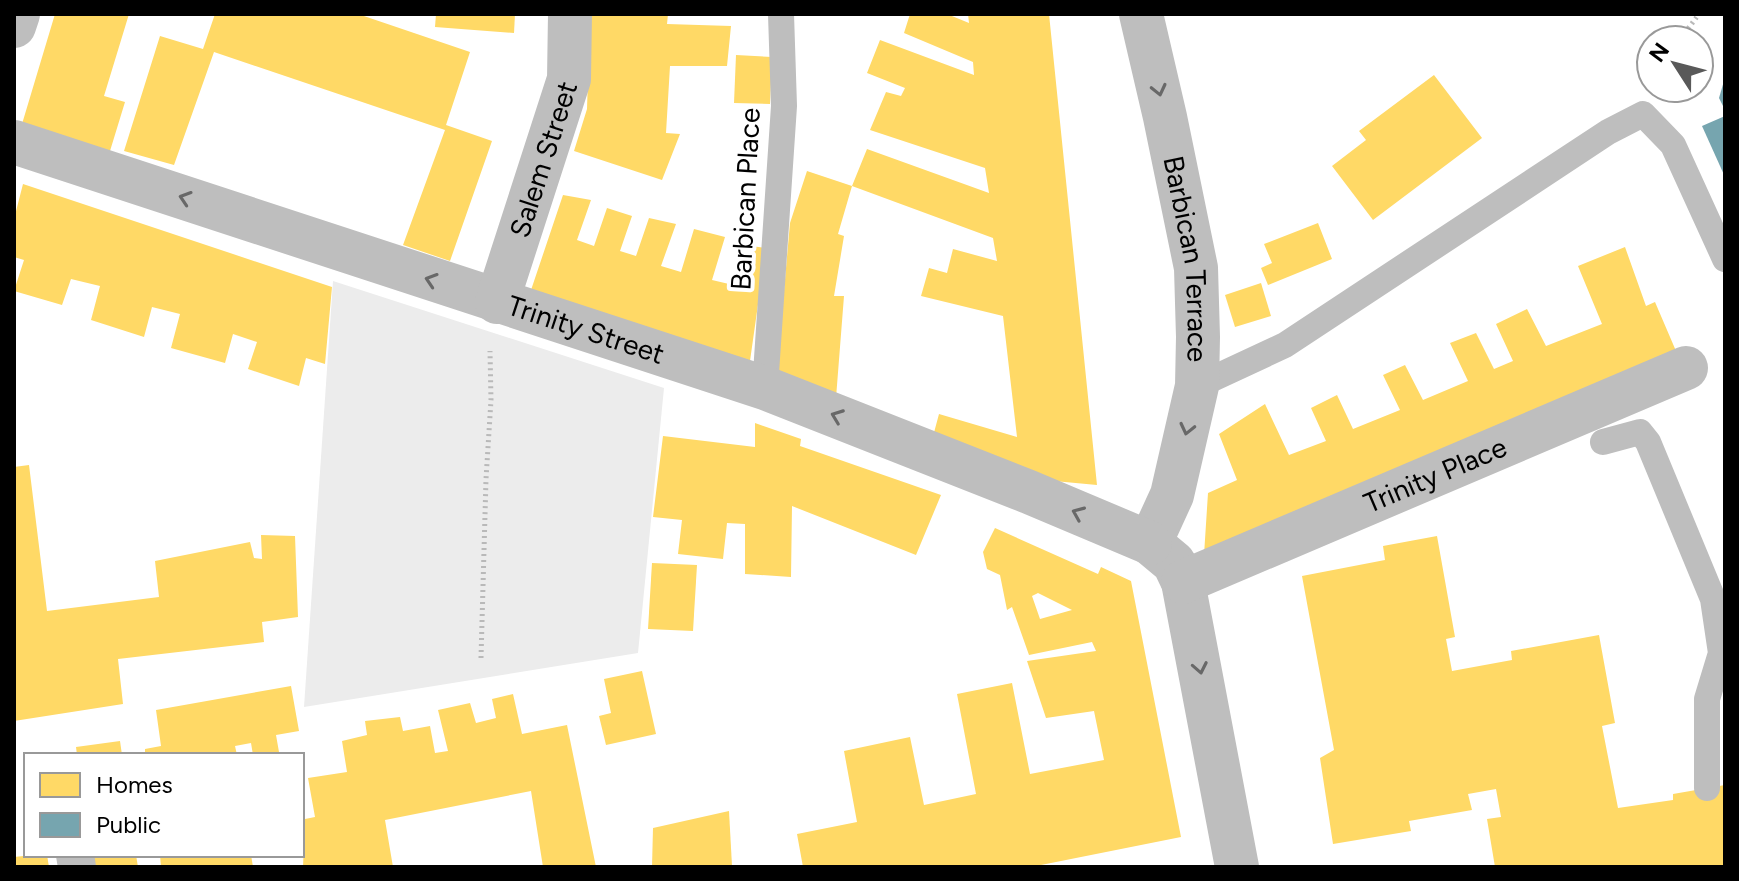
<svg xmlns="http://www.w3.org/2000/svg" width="1739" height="881" font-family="Figtree,sans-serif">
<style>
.green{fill:#ececec}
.homes{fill:#ffd966;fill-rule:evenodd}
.public{fill:#76a5af}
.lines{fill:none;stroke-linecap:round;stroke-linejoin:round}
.path{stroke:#b9b9b9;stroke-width:5;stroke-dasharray:2 4;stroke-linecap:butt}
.service{stroke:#bebebe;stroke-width:26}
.pedestrian{stroke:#bebebe;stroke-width:38}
.minor{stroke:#bebebe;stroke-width:44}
.oneway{stroke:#686868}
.labels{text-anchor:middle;stroke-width:8;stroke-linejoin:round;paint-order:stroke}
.street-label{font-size:28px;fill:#000;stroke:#fff}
</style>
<rect width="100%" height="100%" fill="#fff"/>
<path class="green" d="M333,281L664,388L638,653L304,707Z"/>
<g class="homes">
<path d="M55,14H129L104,96L125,102L110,151L22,124Z"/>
<path d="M215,14H358L470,52L446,125L492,141L450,261L403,245L445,130L214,52L174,165L124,151L160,36L203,49Z"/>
<path d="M436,14H515L514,33L435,27Z"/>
<path d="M590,14H668L667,24L731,26L727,66H670L666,133L680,134L662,180L574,151L587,109Z"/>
<path d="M910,14H947L969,23L968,14H1049L1097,485L1022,478L932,440L939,414L1017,437L1003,316L921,296L929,268L947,273L953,249L997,261L993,238L852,186L867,149L989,193L985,168L870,130L886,92L901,96L905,88L867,73L880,40L974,75L973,62L904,33Z"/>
<path d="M736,55L772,57L770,104L734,103Z"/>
<path d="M1434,75L1482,138L1373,220L1332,166L1366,140L1359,131Z"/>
<path d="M807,171L852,186L838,234L844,236L834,296H844L836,398L776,381L790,223Z"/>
<path d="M23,184L332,287L325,364L306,358L299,386L248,369L257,342L233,334L225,363L171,348L180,314L152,307L144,337L91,320L100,286L71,279L62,305L14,291L24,260L14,257V219Z"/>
<path d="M563,195L591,200L577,240L594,246L607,208L632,216L620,251L636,256L649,218L676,224L661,266L681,272L694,229L725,237L712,280L729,284L744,245L766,248L749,368L528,299Z"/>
<path d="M1318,223L1332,259L1268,285L1261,268L1272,263L1264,244Z"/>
<path d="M1625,247L1646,306L1655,302L1679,358L1204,555L1208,493L1237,480L1219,434L1265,404L1289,455L1326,441L1311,408L1337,395L1353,429L1400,410L1383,375L1405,365L1423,400L1468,381L1450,343L1476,333L1494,369L1513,361L1496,324L1527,309L1546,346L1602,324L1578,266Z"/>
<path d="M1261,283L1271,316L1235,327L1225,295Z"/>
<path d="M755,423L801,439L800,446L941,495L916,555L792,506L791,577L745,574V524L727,523L723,559L678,554L682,520L653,517L663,436L755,447Z"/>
<path d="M29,465L47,611L159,597L155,561L250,542L254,558L262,559L261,535L295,536L298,617L262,622L264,642L118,659L123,704L14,721V467Z"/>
<path d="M995,528L1098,574L1101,567L1131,581L1181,837L1031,867H803L797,834L857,822L844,751L910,737L924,805L976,794L957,694L1012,683L1030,774L1104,760L1094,711L1046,718L1027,661L1096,651L1092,642L1029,655L1012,607L1007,610L1000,575L987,569L983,552ZM1038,593L1072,610L1040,619L1032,596Z"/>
<path d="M1437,536L1455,637L1446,639L1452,671L1512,660L1511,651L1599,635L1615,723L1602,726L1618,808L1673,800V794L1725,785V867H1495L1487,819L1501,817L1496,789L1468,794L1472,810L1409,821L1411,831L1333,844L1320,758L1334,750L1302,576L1385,560L1383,546Z"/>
<path d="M652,563L697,565L693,631L648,629Z"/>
<path d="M642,671L656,734L606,745L599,716L611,713L604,679Z"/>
<path d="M291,686L299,731L276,735L279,752L253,755L251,743L235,746L237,755H145V749L161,746L156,710Z"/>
<path d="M513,694L522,734L567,725L596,867H543L531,791L385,820L393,867H303L305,819L315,817L308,778L347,772L342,741L367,735L365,721L400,717L403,731L430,726L435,753L448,751L438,710L470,703L476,723L496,718L492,699Z"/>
<path d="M120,741L122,755H77L76,747Z"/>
<path d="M729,811L732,866L652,867L653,828Z"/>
<path d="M33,855H47L49,867H14V857Z"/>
<path d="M88,855H136L138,867H89Z"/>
<path d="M160,855H251L253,867H161Z"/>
</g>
<g class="public">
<path d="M1724,81H1725V110L1719,98Z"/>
<path d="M1725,116V177L1702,126Z"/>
</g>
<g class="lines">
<g class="path">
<path d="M1686,40L1687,30L1699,14"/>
<path d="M481,658L486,479L491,400L490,351"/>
</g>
<g class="service">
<path d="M1197,386L1285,345L1608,132L1643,114L1673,145L1725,259"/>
<path d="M765,388L784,106L781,14"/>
<path d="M1603,442L1640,432L1648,442L1713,599L1721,653L1707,699V788"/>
</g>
<path class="pedestrian" d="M75,855L77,867"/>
<g class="minor">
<path id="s1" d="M1141,14L1165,117L1196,268L1198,337L1197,386L1172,495L1150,543L1174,563L1183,582L1237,867"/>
<path d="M14,26L18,14"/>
<path id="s2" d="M14,142L765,388L1029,492L1150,543"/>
<path id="s3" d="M497,302L569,79L570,14"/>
<path id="s4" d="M1183,582L1686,368"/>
</g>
</g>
<defs><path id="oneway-chevron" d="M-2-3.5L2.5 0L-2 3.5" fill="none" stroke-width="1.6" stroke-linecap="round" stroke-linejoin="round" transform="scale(2)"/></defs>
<g class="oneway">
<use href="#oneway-chevron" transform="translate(1159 90) rotate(77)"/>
<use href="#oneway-chevron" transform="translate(185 198) rotate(-162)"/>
<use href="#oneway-chevron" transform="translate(431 280) rotate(-162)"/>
<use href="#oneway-chevron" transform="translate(837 416) rotate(-159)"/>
<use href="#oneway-chevron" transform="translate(1187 429) rotate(103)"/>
<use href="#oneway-chevron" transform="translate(1078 513) rotate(-157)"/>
<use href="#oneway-chevron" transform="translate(1200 668) rotate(79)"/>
</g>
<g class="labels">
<g class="street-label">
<text dy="10" stroke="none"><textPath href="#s3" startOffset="150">Salem Street</textPath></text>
<text transform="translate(745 199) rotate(-87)" y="10">Barbican Place</text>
<text dy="10" stroke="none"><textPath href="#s1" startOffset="250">Barbican Terrace</textPath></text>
<text dy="10" stroke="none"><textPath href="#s2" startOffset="602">Trinity Street</textPath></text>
<text dy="10" stroke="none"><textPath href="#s4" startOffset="274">Trinity Place</textPath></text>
</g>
</g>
<rect width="1739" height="881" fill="none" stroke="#000000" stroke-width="32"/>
<rect x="24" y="753" width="280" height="104" fill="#ffffff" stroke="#999999" stroke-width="2"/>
<rect x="40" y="773" width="40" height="24" fill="#ffd966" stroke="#999999" stroke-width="2"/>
<text x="96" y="793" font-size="24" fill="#000000">Homes</text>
<rect x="40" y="813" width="40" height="24" fill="#76a5af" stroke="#999999" stroke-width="2"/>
<text x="96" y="833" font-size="24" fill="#000000">Public</text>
<g transform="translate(1675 64) rotate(306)"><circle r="38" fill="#ffffff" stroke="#999999" stroke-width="2"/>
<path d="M0-6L14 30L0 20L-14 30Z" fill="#595959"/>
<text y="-12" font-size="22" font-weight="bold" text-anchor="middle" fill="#000000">N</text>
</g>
</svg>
